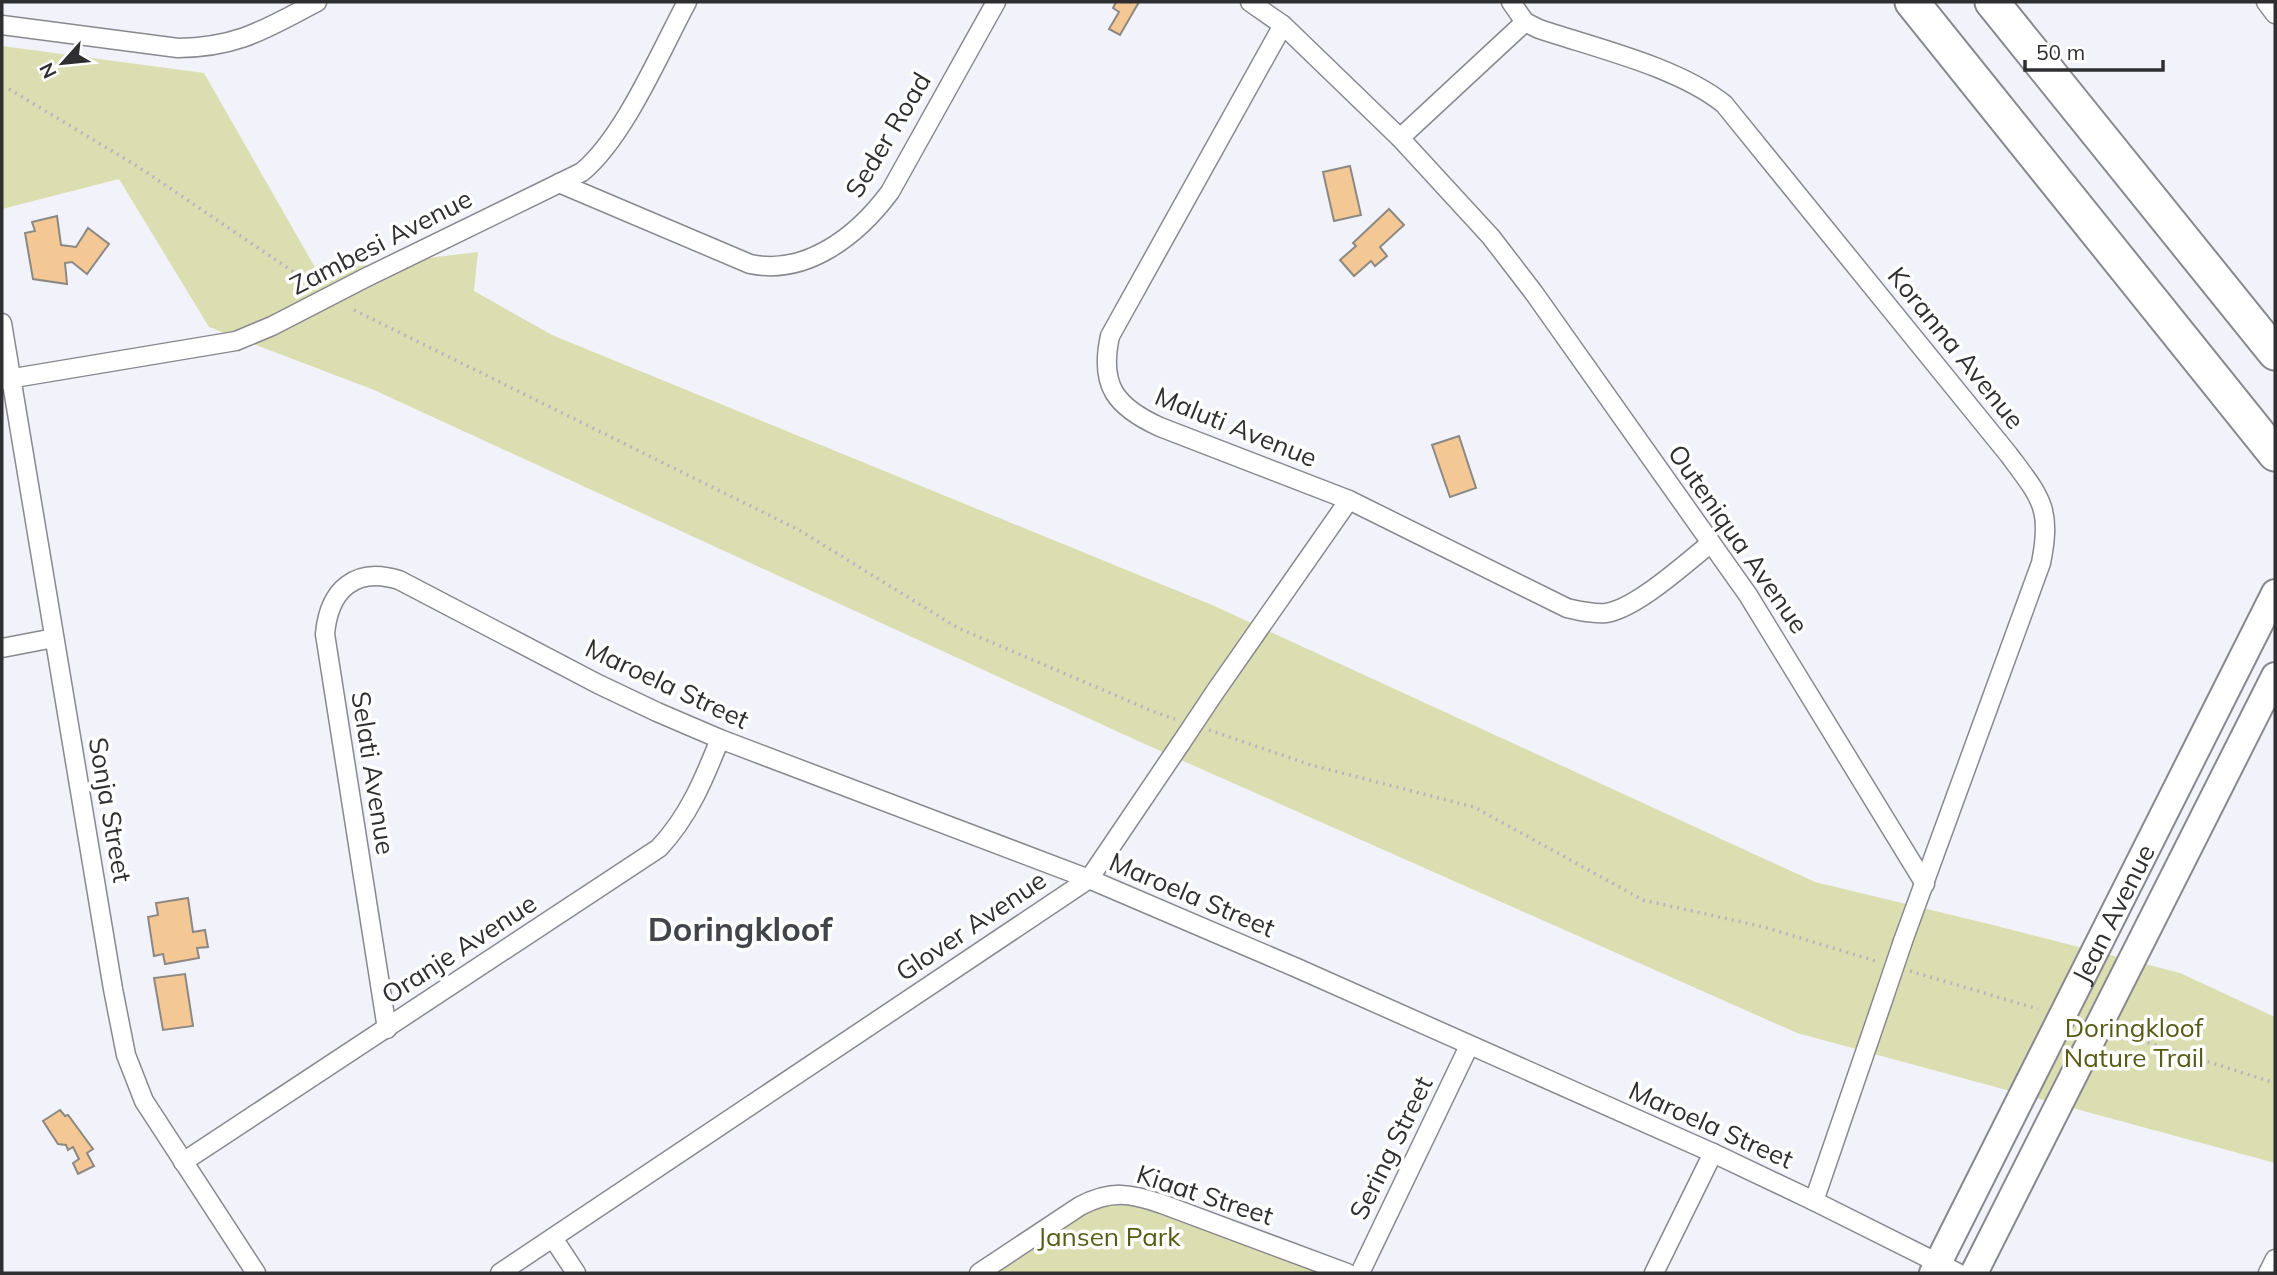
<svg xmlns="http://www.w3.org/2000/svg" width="2277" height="1275" font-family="Mulish,sans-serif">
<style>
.green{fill:#dadeb1}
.building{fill:#f3c895;stroke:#8c8883;stroke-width:2}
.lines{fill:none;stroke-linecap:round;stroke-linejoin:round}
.street-casing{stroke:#88898f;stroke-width:21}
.secondary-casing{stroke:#88898f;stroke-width:30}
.highway-casing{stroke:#88898f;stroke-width:37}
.path{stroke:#b7b7bd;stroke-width:3.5;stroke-dasharray:2 5;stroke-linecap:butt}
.street{stroke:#fff;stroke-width:18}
.secondary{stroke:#fff;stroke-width:26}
.highway{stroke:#fff;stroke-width:33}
.street-bridge-casing{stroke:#88898f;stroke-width:21;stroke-linecap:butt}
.street-bridge{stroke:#fff;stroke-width:18}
.labels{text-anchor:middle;stroke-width:7;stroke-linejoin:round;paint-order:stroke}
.street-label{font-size:26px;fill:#2f2f32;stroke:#fff}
.park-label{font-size:26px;fill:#575b15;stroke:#fff}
.district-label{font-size:33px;font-weight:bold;fill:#43444a;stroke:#fff}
</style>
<rect width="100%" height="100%" fill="#f2f3fa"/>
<g class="green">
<path d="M2,46L204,73L317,271L478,252L474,291L552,335L1212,605L1815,882L1993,925L2180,973L2275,1017V1163L1797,1033L1138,741L374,390L209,327L119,179L2,209Z"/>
<path d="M1139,1200L1330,1273H989L1100,1201Z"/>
</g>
<g class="building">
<path d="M1116,2H1139L1120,35L1109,29L1119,12L1113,8Z"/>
<path d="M1350,166L1361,215L1334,221L1323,172Z"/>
<path d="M1389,209L1404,225L1380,247L1387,256L1375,266L1371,261L1354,276L1340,260L1356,246L1353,243Z"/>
<path d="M57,216L61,245L76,247L88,228L109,244L87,274L72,262L65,263L67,284L33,279L25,233L35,231L32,222Z"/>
<path d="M1459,436L1476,488L1450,497L1432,445Z"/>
<path d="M188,898L193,932L205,930L208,947L197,948L199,958L165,964L163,954L154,956L148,917L158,915L156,903Z"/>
<path d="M185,974L193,1026L163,1030L154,978Z"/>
<path d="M60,1110L65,1116L68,1115L93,1149L87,1153L94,1166L78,1174L73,1163L79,1159L73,1147L68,1150L66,1145L58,1144L43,1121Z"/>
</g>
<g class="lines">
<defs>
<g id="street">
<path d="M1250,2L1283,25L1400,138L1491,237L1534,293L1748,595L1925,884"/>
<path d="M1511,2L1525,22L1539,29C1596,48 1678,67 1724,104L2009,455C2041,498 2052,508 2041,563L1903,941"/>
<path d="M2266,2L2275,14"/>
<path d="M2,25L178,48C239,47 265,29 317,2"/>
<path d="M1283,25L1110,336C1099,386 1116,407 1160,427L1349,500L1567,608C1580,611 1592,614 1606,613C1636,609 1687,562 1711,543"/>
<path d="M1400,138L1525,22"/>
<path d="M559,183L750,264C807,276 858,235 890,192L996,2"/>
<path d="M2,323L113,989L126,1055L144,1101L256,1273"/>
<path d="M2,380L236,341L272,326L365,278L582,172C625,136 660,52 687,2"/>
<path d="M2,648L54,638"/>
<path d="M1215,692L1349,500"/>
<path d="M387,1029L325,634C329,590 355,566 399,580L598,684L657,712L720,739L1089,879L1297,968L1713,1153L1814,1201L1958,1273"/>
<path d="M183,1162L659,848C689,816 704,779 720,739"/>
<path d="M1814,1201L1883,1000"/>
<path d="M553,1238L576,1273"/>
<path d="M500,1273L1089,879L1181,743"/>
<path d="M979,1273L1080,1206C1111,1190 1130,1193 1162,1204L1347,1273"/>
<path d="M1360,1273L1469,1046"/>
<path d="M1654,1273L1713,1153"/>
<path d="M2268,1273L2275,1259"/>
</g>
<g id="secondary">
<path id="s1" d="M1933,1273L2275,593"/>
<path d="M1974,1273L2275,676"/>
</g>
<g id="highway">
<path d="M1912,2L2275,454"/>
<path d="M1992,2L2275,353"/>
</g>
</defs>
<use href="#street" class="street-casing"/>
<use href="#secondary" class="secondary-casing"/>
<use href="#highway" class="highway-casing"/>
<g class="path">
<path d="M9,89L137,166L313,285"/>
<path d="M354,310L799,530L958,628L1152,711L1175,719"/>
<path d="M1209,730L1311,765L1474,807L1643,900L1764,927L1879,962"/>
<path d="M1910,971L2038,1009"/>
<path d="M2121,1034L2275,1083"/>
</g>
<use href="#street" class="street"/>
<use href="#secondary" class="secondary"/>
<use href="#highway" class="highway"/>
<defs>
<g id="street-bridge">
<path d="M1181,743L1215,692"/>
<path d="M1883,1000L1903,941"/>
</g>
</defs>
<use href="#street-bridge" class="street-bridge-casing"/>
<use href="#street-bridge" class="street-bridge"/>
</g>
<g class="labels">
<g class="street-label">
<text transform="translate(888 135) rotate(-59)" y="9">Seder Road</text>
<text transform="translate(381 242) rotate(-27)" y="9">Zambesi Avenue</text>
<text transform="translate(1956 348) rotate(51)" y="9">Koranna Avenue</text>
<text transform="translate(1236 427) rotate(22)" y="9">Maluti Avenue</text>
<text transform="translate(1738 539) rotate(55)" y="9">Outeniqua Avenue</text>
<text transform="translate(667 684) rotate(25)" y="9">Maroela Street</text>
<text transform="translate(373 773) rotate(81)" y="9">Selati Avenue</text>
<text transform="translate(110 810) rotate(80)" y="9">Sonja Street</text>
<text transform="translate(1192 895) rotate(23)" y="9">Maroela Street</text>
<text dy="9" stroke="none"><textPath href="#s1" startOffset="402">Jean Avenue</textPath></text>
<text transform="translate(971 926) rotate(-34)" y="9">Glover Avenue</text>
<text transform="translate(459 949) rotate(-33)" y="9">Oranje Avenue</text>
<text transform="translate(1711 1125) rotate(24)" y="9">Maroela Street</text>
<text transform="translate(1391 1148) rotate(-64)" y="9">Sering Street</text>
<text transform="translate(1205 1195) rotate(18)" y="9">Kiaat Street</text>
</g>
<g class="park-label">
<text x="2134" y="1037">Doringkloof<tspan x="2134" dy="30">Nature Trail</tspan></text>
<text x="1109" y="1246">Jansen Park</text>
</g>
<g class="district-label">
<text x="740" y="941">Doringkloof</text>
</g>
</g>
<rect width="2277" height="1275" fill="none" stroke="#2f2f32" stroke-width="7"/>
<g transform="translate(63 63) rotate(243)" stroke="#ffffff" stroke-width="5" paint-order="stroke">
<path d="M0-5L12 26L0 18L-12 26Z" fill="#2f2f32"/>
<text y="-10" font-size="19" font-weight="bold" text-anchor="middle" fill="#2f2f32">N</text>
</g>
<path d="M2025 60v10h138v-10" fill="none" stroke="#2f2f32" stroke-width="3.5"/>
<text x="2036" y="60" font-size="21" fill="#2f2f32" stroke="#ffffff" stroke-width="5" paint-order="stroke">50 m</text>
</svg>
